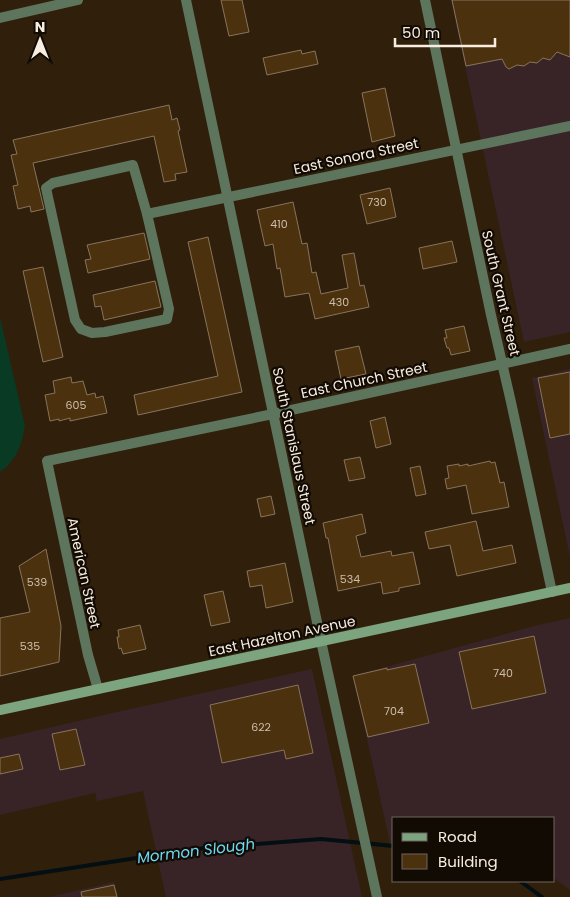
<svg xmlns="http://www.w3.org/2000/svg" width="570" height="897" font-family="Poppins,sans-serif">
<style>
.industrial{fill:#382427}
.green{fill:#083a24}
.lines{fill:none;stroke-linecap:round;stroke-linejoin:round}
.stream{stroke:#030f12;stroke-width:4}
.building{fill:#4b310e;stroke:#88745d}
.minor{stroke:#5d755d;stroke-width:10}
.tertiary{stroke:#5d755d;stroke-width:10}
.secondary{stroke:#7ca47e;stroke-width:10}
.labels{text-anchor:middle;stroke-width:4.5;stroke-linejoin:round;paint-order:stroke}
.number-label{font-size:11px;fill:#cdbeac}
.street-label{font-size:14px;fill:#f8ede0;stroke:#120b04}
.water-label{font-size:15px;font-style:italic;fill:#6ed9f5;stroke:#120b04}
</style>
<rect width="100%" height="100%" fill="#301f0b"/>
<g class="industrial">
<path d="M451,0H570V332L524,342Z"/>
<path d="M570,369V557L532,378Z"/>
<path d="M570,618V890L554,878V818H394V856H393L353,676L534,626Z"/>
<path d="M312,669L362,897H166L143,791L97,801L95,793L0,815V739L126,710Z"/>
<path d="M114,882L118,897H49Z"/>
</g>
<path class="green" d="M0,317L25,426C22,445 16,461 0,472Z"/>
<g class="lines">
<g class="stream">
<path d="M0,879L195,849L321,839L394,846"/>
<path d="M520,881L542,897"/>
</g>
</g>
<g class="building">
<path d="M221,0H242L249,32L229,36Z"/>
<path d="M452,0H570V57L557,52L550,60L543,58L537,63L530,62L524,66L517,65L509,69L506,67L502,59L466,66Z"/>
<path d="M301,50L302,54L315,51L318,64L267,75L263,58Z"/>
<path d="M385,88L395,136L372,142L362,93Z"/>
<path d="M169,105L172,120L177,118L180,130L178,131L187,172L175,174L176,180L164,182L154,136L33,163L44,209L31,212L30,206L18,209L13,186L18,185L11,155L17,154L13,140Z"/>
<path d="M390,188L396,217L367,224L360,195Z"/>
<path d="M293,202L302,244L307,243L312,273L316,272L321,294L348,288L342,255L354,253L360,286L364,285L369,307L315,319L309,293L285,297L280,268L277,269L273,244L265,246L257,210Z"/>
<path d="M144,233L150,259L88,273L85,260L91,259L87,245Z"/>
<path d="M208,237L242,392L138,415L134,395L218,376L188,242Z"/>
<path d="M452,241L457,262L423,269L419,248Z"/>
<path d="M43,267L63,357L43,362L23,271Z"/>
<path d="M155,281L161,307L104,320L101,306L95,307L93,295Z"/>
<path d="M464,326L470,351L451,355L449,348H447L444,338H447L445,330Z"/>
<path d="M359,346L366,374L341,379L335,351Z"/>
<path d="M570,372V434L550,438L538,378Z"/>
<path d="M71,377L72,383L83,381L87,395L95,393L96,398L103,396L107,413L70,421V418L59,421V419L50,421L45,395L55,393L53,381Z"/>
<path d="M385,417L391,444L376,448L370,421Z"/>
<path d="M360,457L365,478L349,481L344,460Z"/>
<path d="M490,461L491,463L495,462L500,483L504,482L509,507L472,514L466,485L447,489L445,479L449,478L447,466L459,464V466L468,464V466Z"/>
<path d="M420,466L426,494L416,496L410,468Z"/>
<path d="M271,496L275,514L261,517L257,499Z"/>
<path d="M362,514L366,533L356,536L361,557L391,551L392,556L413,552L420,584L399,588V591L383,594L381,582L338,591L328,538H326L323,523Z"/>
<path d="M476,521L483,551L512,545L516,563L457,576L450,545L429,549L425,532Z"/>
<path d="M46,549L61,626L59,662L0,676V618L30,612L19,566Z"/>
<path d="M285,563L293,602L266,608L262,585L250,587L247,571Z"/>
<path d="M223,591L230,622L211,626L204,595Z"/>
<path d="M140,625L146,649L123,654L121,648L119,649L117,637H119L118,630Z"/>
<path d="M534,636L546,693L472,709L459,652Z"/>
<path d="M415,664L429,723L368,737L353,676L387,668V670Z"/>
<path d="M298,685L313,753L286,759L284,750L222,763L210,705Z"/>
<path d="M76,729L85,765L60,770L52,734Z"/>
<path d="M19,754L23,769L0,774V758Z"/>
<path d="M114,885L117,897H82L81,892Z"/>
</g>
<g class="lines">
<g class="minor">
<path d="M425,0L491,315L511,402L552,592"/>
<path d="M133,165L147,214L169,309L167,319L105,332L92,333L81,329L75,320L46,188L53,183Z"/>
<path d="M147,214L570,126"/>
<path d="M98,689L88,655L47,461L273,414L570,349"/>
</g>
<g class="tertiary">
<path d="M186,0L321,641L377,897"/>
<path d="M0,18L78,0"/>
</g>
<path class="secondary" d="M0,710L570,588"/>
</g>
<g class="labels">
<g class="number-label">
<text x="377" y="206">730</text>
<text x="279" y="228">410</text>
<text x="339" y="306">430</text>
<text x="76" y="409">605</text>
<text x="350" y="583">534</text>
<text x="37" y="586">539</text>
<text x="30" y="650">535</text>
<text x="503" y="677">740</text>
<text x="394" y="715">704</text>
<text x="261" y="731">622</text>
</g>
<g class="street-label">
<text transform="translate(356 156) rotate(-12)" y="5">East Sonora Street</text>
<text transform="translate(501 293) rotate(77)" y="5">South Grant Street</text>
<text transform="translate(364 380) rotate(-12)" y="5">East Church Street</text>
<text transform="translate(294 446) rotate(78)" y="5">South Stanislaus Street</text>
<text transform="translate(84 573) rotate(78)" y="5">American Street</text>
<text transform="translate(282 636) rotate(-12)" y="5">East Hazelton Avenue</text>
</g>
<g class="water-label">
<text transform="translate(196 851) rotate(-7)" y="5">Mormon Slough</text>
</g>
</g>
<rect x="392" y="817" width="162" height="65" fill="#120b04" stroke="#6e655c"/>
<rect x="402" y="833" width="25" height="8" fill="#7ca47e" stroke="#6e655c"/>
<text x="438" y="842" font-size="15" fill="#f8ede0">Road</text>
<rect x="402" y="854" width="25" height="15" fill="#4b310e" stroke="#6e655c"/>
<text x="438" y="867" font-size="15" fill="#f8ede0">Building</text>
<g transform="translate(40 40)" stroke="#120b04" stroke-width="4" paint-order="stroke">
<path d="M0-4L9 19L0 12L-9 19Z" fill="#f8ede0"/>
<text y="-8" font-size="14" font-weight="bold" text-anchor="middle" fill="#f8ede0">N</text>
</g>
<path d="M395 38v8h100v-8" fill="none" stroke="#f8ede0" stroke-width="2.5"/>
<text x="402" y="38" font-size="15" fill="#f8ede0" stroke="#120b04" stroke-width="4" paint-order="stroke">50 m</text>
</svg>
